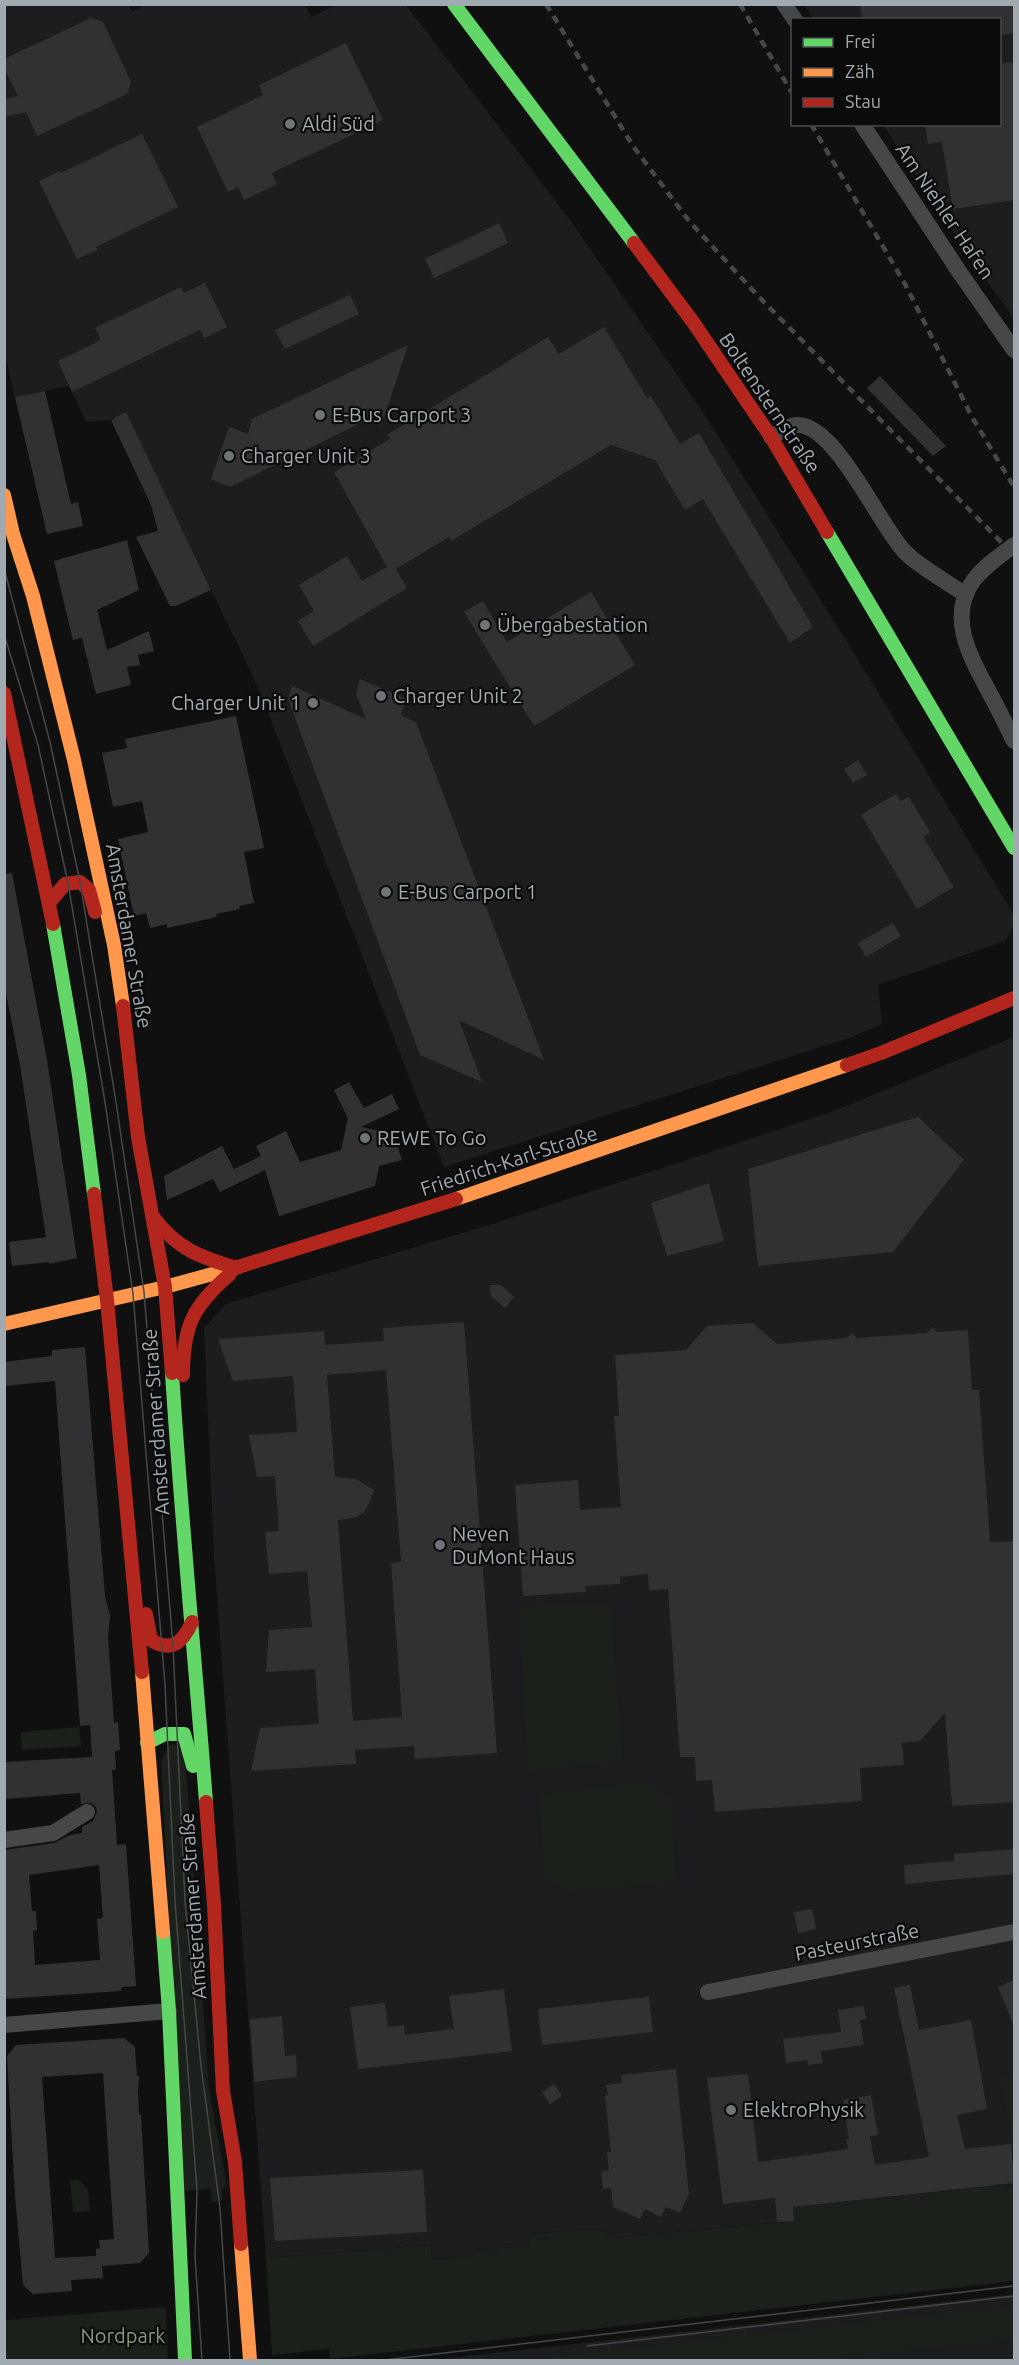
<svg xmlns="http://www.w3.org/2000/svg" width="1019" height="2365" font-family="Ubuntu,sans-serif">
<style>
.built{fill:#1d1d1f}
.green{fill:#1b201b}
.building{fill:#313133;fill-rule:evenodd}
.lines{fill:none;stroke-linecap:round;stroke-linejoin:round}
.street{stroke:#454749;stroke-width:16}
.fast{stroke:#63d668;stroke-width:14}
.slow{stroke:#ff974d;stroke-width:14}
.jam{stroke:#b3261e;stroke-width:14}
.tram{stroke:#454749;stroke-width:1.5}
.rail{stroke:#454749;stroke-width:4.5;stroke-dasharray:8 6;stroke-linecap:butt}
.poi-dot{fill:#6f7479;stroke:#0b0b0c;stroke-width:2}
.labels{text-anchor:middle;stroke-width:4.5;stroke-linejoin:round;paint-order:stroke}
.poi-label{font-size:20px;fill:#a2aab1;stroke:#0b0b0c;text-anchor:start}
.street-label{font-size:20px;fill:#a2aab1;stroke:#0b0b0c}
.park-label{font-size:20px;fill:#809c79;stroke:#0b0b0c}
</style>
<rect width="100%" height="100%" fill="#101011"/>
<g class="built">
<path d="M147,4H304L311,17L336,5H406L573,224L708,420L862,666L1014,915V925L1005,941L878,985L882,1024L852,1037L444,1167L258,687L126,413L111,420L86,422L69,386L15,397L4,352V5H128L132,12Z"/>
<path d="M804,5H1014V319L973,262L883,125L1000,124V20L814,19Z"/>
<path d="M1014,1037V2184L793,2207L794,2221L618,2237L595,2228L529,2234V2246L473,2250L474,2257L432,2259L431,2245L266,2258L214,1555L204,1328L226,1304L496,1223L834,1111Z"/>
<path d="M1014,2294V2360H433Z"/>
</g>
<g class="green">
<path d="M611,1602L623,1761L528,1772L518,1606Z"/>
<path d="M79,1727L81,1746L22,1750L21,1732Z"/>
<path d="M173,1743L185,1754L209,2089L227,2186L222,2188L223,2200L212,2202L211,2189L183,2191L161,1761L168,1748Z"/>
<path d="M644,1781L672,1798L676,1882L568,1892L552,1884L544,1876L539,1795Z"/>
<path d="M1014,2074V2145L999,2077Z"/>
<path d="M78,2180L88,2189L90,2211L73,2212L70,2180Z"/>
<path d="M1014,2184V2281L330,2359L329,2349L272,2355L266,2258L431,2245L432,2259L473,2257V2250L529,2246L528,2234L595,2228L618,2237L794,2221L793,2207Z"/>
<path d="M166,2307L168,2360H5V2320Z"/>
<path d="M1014,2307V2341L804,2360H525L933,2314Z"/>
</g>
<g class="building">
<path d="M860,4H1014V33L999,35V20H862Z"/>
<path d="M91,18L103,22L131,82L127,94L37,136L26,112L4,117V99L18,96L4,68V59Z"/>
<path d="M346,43L383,120L272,173L277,184L244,200L238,187L228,192L197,127L263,95L259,85Z"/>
<path d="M1014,62V200L953,209L942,142L928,144L925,124H999V64Z"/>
<path d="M142,134L178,207L96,247L97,250L77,259L39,181L60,171L61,173Z"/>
<path d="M499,223L508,243L434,278L425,259Z"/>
<path d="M205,283L227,327L204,338L200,330L72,392L58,361L101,340L95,328L181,287L184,293Z"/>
<path d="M350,295L359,314L285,349L275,330Z"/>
<path d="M604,327L647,398L651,396L680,444L699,433L813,627L790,643L703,499L685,510L655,460L611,445L451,541L449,537L396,569L407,588L313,646L298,621L314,611L299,585L347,556L362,581L387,567L334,472L390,439L387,435L548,337L559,354Z"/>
<path d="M408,345L381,426L375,416L230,487L211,479L229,427L248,434L252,419Z"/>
<path d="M880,376L946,446L933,456L867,388Z"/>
<path d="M45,391L71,504L78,502L83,526L47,534L15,397Z"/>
<path d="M126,412L211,590L176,606H170L136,537L158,531L151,505L111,420Z"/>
<path d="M127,540L139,590L97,610L107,650L149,631L154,651L138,655L140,665L127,667L131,685L96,694L82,638L73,640L54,561Z"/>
<path d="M591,592L635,665L534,726L464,612L483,601L507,642Z"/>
<path d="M360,679L406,699L401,715L416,722L544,1060L459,1020L482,1082L420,1055L288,699L292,686L366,719L356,694Z"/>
<path d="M236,716L264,848L244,852L254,903L239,906L240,909L216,914L217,917L167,928V924L150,928L146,913L134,916L118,839L148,832L142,801L113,807L102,753L127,748L125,739Z"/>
<path d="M858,760L867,775L853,783L844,769Z"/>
<path d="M896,794L901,801L909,797L930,832L923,837L954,887L917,909L861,815Z"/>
<path d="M12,873L47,1060L77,1258L49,1264V1262L12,1266L9,1242L46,1237L20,1065L4,983V874Z"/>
<path d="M893,923L901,936L866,957L858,943Z"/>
<path d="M349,1082L364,1108L392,1094L399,1109L361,1127L394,1134L402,1160L379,1166L375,1186L279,1216L265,1170L220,1192L213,1179L167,1200L164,1176L222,1146L234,1169L261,1156L256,1146L286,1131L300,1162L341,1150L348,1118L334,1090Z"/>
<path d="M918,1117L964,1160L893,1252L758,1266L748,1169Z"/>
<path d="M709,1183L724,1241L667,1256L651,1203Z"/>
<path d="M490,1285H501L514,1297L505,1308L491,1296Z"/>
<path d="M464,1322L497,1753L415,1759L414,1746L355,1750L356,1764L251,1771L260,1728L319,1724L315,1669L266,1672L269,1630L312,1627L307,1571L269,1574L265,1532L279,1531L275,1476L257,1477L249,1435L297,1432L293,1376L233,1381L218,1339L324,1331L325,1345L384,1341L383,1328ZM386,1370L401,1562L391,1563L402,1717L353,1721L338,1520L354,1518L363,1513L368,1506L374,1490L356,1479L335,1477L327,1375Z"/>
<path d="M753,1323L777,1344L847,1338L852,1333L857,1338L927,1333L932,1327L937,1332L968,1330L972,1390H979L990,1542L1014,1541V1802L952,1806L945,1713L920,1741L902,1743L904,1765L860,1768L862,1801L715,1812L712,1780L696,1781L695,1757H680L668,1589L649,1590L648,1574L620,1577V1584L585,1586L586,1592L523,1596L515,1485L578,1480L580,1510L621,1507L614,1416H619L615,1355L686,1350L707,1326Z"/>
<path d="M85,1347L105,1596L110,1616L108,1637L114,1723L118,1722L120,1750L115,1751L116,1770H112L117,1845L126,1844L136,1986L121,1987V1991L4,1999V1850L54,1843L70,1835L82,1833V1827L93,1821L97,1812L96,1807L91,1803L81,1804L80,1793L6,1799L4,1795V1762L92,1757L90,1725L80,1726L55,1381L4,1386V1362L52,1356V1350ZM99,1865L103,1918L97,1919L100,1960L35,1965L33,1931L37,1930L36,1911H32L29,1875Z"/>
<path d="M1014,1849V1874L905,1884L904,1865L954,1861V1854Z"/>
<path d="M812,1909L816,1929L798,1933L794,1912Z"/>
<path d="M1014,1980V2026L998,1987Z"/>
<path d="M910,1985L919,2030L971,2020L987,2109L957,2115L965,2149L1011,2144L1014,2183L793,2207L794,2221L777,2222L775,2198L723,2204L707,2078L748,2074L758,2162L848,2149L846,2139H849L843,2100L871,2095L878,2135L870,2136L875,2165L929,2157L894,1988Z"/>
<path d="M504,1989L512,2051L358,2069L350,2007L385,2003L388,2027L404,2025L405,2035L454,2029L449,1996Z"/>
<path d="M649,1997L653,2032L542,2045L538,2009Z"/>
<path d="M864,2006L866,2019L860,2020L864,2045L821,2051L823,2063L808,2065L807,2060L786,2063L783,2039L841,2032L838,2010Z"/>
<path d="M282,2016L285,2056L296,2055L297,2077L254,2082L250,2019Z"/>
<path d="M124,2038L135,2047L137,2076H139L138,2092L139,2115L141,2114L149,2253L140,2263L102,2266L103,2278L71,2280L72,2291L33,2294L23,2285L15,2196L7,2056L16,2045ZM103,2073L114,2239L99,2240L100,2248L96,2249V2256L55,2258L42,2077Z"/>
<path d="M676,2069L689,2194L680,2213L666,2207L661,2217L645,2209L640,2219L613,2207L611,2188L603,2189L601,2172L609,2170L607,2152H611L605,2096L608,2095L606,2085L622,2083L621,2075Z"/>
<path d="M554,2084L562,2096L550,2104L542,2092Z"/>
<path d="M423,2170L427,2232L275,2241L270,2178Z"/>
</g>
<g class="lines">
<g class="street">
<path d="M784,4L795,20"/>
<path d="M862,124L960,273L1014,350"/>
<path d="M771,437C778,433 788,426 796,425C835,422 880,527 905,552C918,566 949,583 966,595"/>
<path d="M1014,545C1000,556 984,566 973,581C947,618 971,658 989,692C998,708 1006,725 1014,741"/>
<path d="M4,1840L53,1833L87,1812"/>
<path d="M708,1992L1014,1932"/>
<path d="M4,2025L169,2011"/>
</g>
<g class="fast">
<path d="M454,4L634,243"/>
<path d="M827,532L1014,848"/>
<path d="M53,924L79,1075L94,1194"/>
<path d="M172,1373C181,1516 195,1659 206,1802"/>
<path d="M147,1743L165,1734H184L193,1766"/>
<path d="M163,1932L169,2011L185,2360"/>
</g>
<g class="slow">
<path d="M4,495L13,534L33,596L74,760L114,945L123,1006"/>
<path d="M456,1199L847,1065"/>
<path d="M4,1324L165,1287L238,1267"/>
<path d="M142,1672L163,1932"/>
<path d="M241,2244L250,2360"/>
</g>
<g class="jam">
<path d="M634,243L693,322L771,437L827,532"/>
<path d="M4,693L53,924"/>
<path d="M49,903L65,884L80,882L89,890L95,912"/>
<path d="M123,1006L138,1137L165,1287L172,1373"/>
<path d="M847,1065L881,1053L1014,998"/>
<path d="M94,1194L107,1300L142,1672"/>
<path d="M154,1218C177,1249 200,1257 236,1268"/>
<path d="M238,1267L456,1199"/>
<path d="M183,1375C183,1326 193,1306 230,1274"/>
<path d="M146,1614L151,1640C172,1653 183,1642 192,1622"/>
<path d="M206,1802L214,1905L223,2091L235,2162L241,2244"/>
</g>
<g class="tram">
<path d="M4,568L50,742L80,882L116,1102L144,1292L173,1646L185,1901L201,2066L220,2208L230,2360"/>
<path d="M4,634L38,745L68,883L105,1102L133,1294L165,1685L175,1901L197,2190L195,2257L202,2360"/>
<path d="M587,2346L1014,2296"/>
<path d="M385,2360L1014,2286"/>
</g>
<g class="rail">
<path d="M546,4L633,146L689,221L759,297L1014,555"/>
<path d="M740,4L792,93"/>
<path d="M811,124L905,284L972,417L1014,487"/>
</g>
</g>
<g class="poi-dot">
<circle cx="290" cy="124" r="6"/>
<circle cx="320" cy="415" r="6"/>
<circle cx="229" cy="456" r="6"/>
<circle cx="485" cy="625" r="6"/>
<circle cx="381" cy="696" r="6"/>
<circle cx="313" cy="703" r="6"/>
<circle cx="386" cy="892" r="6"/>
<circle cx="365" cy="1138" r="6"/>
<circle cx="440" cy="1545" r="6"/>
<circle cx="731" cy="2110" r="6"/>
</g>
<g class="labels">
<g class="poi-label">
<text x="302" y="131">Aldi Süd</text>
<text x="332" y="422">E-Bus Carport 3</text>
<text x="241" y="463">Charger Unit 3</text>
<text x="497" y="632">Übergabestation</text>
<text x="393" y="703">Charger Unit 2</text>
<text x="301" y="710" text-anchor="end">Charger Unit 1</text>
<text x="398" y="899">E-Bus Carport 1</text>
<text x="377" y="1145">REWE To Go</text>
<text x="452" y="1541">Neven<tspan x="452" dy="23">DuMont Haus</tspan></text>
<text x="743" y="2117">ElektroPhysik</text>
</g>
<g class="street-label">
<text transform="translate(945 211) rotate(56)" y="7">Am Niehler Hafen</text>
<text transform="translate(770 403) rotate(56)" y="7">Boltensternstraße</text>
<text transform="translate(129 936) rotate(80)" y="7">Amsterdamer Straße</text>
<text transform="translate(509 1161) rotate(-18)" y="7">Friedrich-Karl-Straße</text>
<text transform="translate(156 1422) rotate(-94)" y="7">Amsterdamer Straße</text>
<text transform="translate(193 1906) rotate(-94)" y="7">Amsterdamer Straße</text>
<text transform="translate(857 1942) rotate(-11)" y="7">Pasteurstraße</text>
</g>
<g class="park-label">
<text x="123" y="2343">Nordpark</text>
</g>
</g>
<rect width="1019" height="2365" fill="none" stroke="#a2aab1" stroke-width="12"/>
<rect x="791" y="18" width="210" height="108" fill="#0b0b0c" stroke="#474b4e" stroke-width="1.5"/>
<rect x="803" y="38" width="30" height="9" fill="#63d668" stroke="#474b4e" stroke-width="1.5"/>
<text x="845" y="48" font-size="18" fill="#a2aab1">Frei</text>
<rect x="803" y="68" width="30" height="9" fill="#ff974d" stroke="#474b4e" stroke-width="1.5"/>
<text x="845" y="78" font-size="18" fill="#a2aab1">Zäh</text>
<rect x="803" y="98" width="30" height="9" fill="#b3261e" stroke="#474b4e" stroke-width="1.5"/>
<text x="845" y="108" font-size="18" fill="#a2aab1">Stau</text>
</svg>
